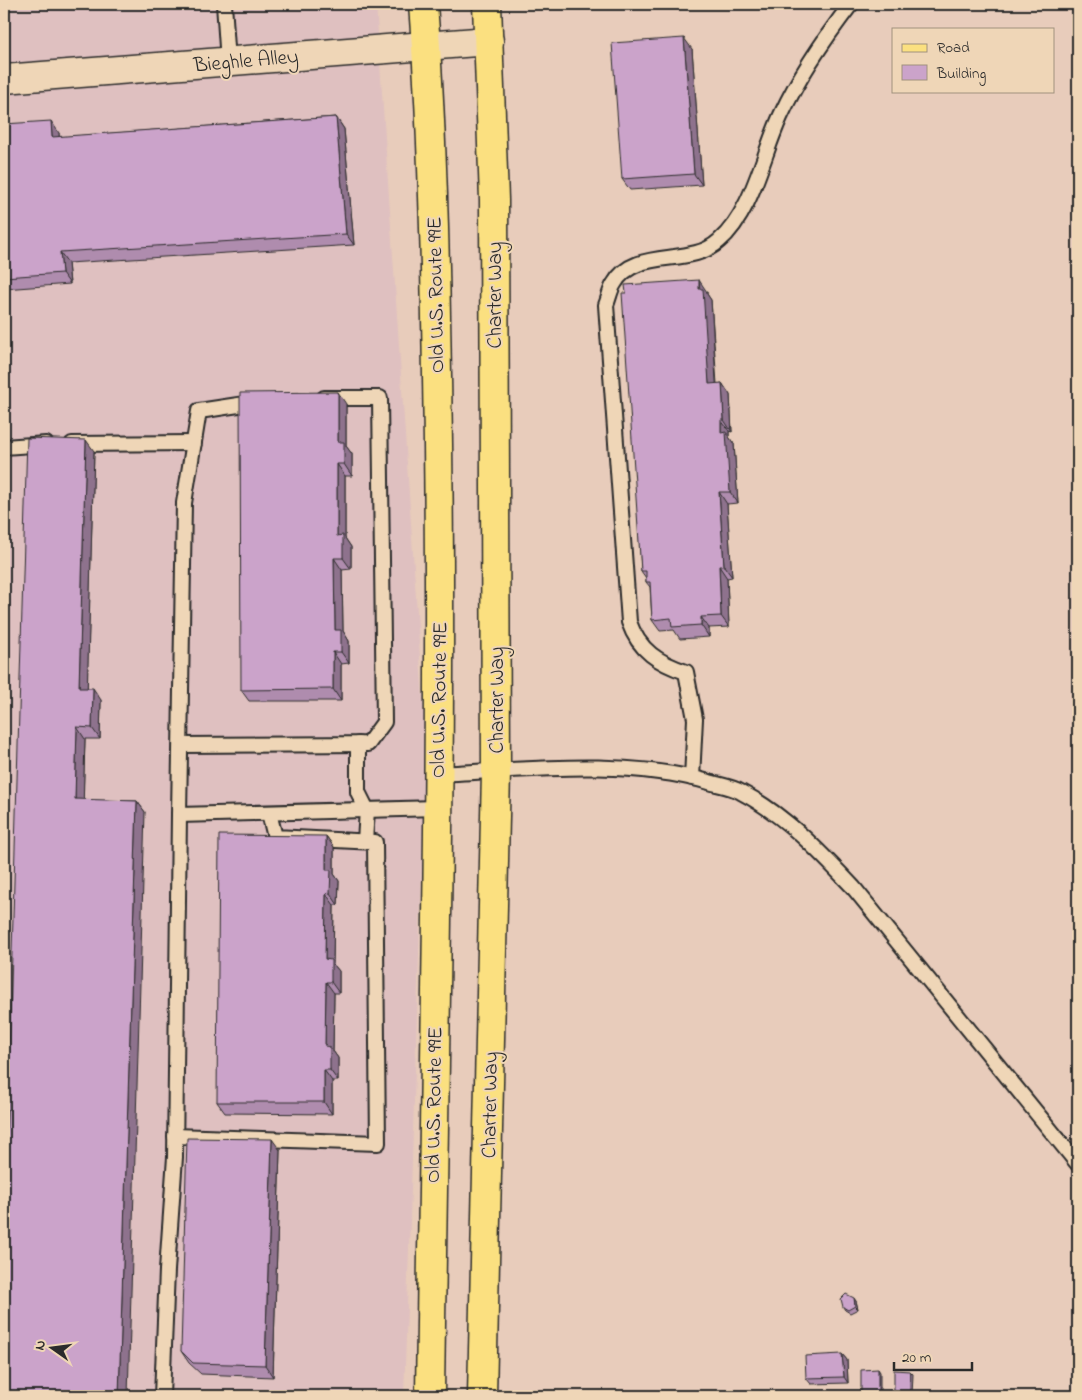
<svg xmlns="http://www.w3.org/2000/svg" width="1082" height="1400" font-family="'Indie Flower',sans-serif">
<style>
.built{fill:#dfc0c0}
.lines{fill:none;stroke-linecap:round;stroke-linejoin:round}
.lane-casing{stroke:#2b2b2b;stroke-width:18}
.street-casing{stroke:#2b2b2b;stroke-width:31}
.primary-casing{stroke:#2b2b2b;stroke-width:31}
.lane{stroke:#efd6b7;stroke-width:14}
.street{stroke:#efd6b7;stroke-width:28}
.primary{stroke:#fbe080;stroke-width:28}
.wall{fill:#af8cae;stroke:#2b2b2b}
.shaded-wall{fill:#8e728d;stroke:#2b2b2b}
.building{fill:#cba3ca;stroke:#2b2b2b}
.labels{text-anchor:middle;stroke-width:4;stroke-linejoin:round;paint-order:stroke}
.street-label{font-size:21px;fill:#2b2b2b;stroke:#efd6b7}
</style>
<rect width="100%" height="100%" fill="#e8ccbb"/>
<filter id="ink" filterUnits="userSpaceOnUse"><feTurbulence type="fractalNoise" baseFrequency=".02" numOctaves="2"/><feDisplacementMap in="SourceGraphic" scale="10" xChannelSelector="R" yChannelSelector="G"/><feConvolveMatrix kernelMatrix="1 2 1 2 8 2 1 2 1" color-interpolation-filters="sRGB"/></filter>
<g filter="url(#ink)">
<path class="built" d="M4,4H376L426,746L404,1396H4Z"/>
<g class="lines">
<defs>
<g id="lane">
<path d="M224,4L228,62"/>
<path d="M258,402L199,411L184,503L179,815L437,808"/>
<path d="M72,444L194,443"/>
<path d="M4,447L46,444"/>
<path d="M358,744V792L367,810L365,841"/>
<path d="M181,745L368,744L384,722L380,398H324"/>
<path d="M437,774C527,770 621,758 709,782C719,785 732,787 741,792C785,815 820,852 853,887L1078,1164"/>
<path d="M692,778L695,719L686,672C659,663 639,651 629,622L606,305C609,298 610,290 614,284C635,246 690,268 719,241C753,212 763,152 782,113C800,74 825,38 851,4"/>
<path d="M175,1136L378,1143L375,842L275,837L269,813"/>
<path d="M162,1396L167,1270L175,1157L179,815"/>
</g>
<path id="street" d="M4,79L489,41"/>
<g id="primary">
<path d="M423,4C434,150 436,297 438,444C442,762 434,1079 430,1396"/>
<path d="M482,1396L496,772L494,200L487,4"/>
</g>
</defs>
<use href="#lane" class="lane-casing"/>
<use href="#street" class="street-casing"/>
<use href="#primary" class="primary-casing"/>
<use href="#lane" class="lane"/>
<use href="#street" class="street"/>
<use href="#primary" class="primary"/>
</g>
<g class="wall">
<path d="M692,49L702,185L630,190L622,179Z"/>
<path d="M336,117L344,129L354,245L68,263L70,284L4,289V124L59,133V137Z"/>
<path d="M707,292V294L711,300L717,384L722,383L730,395L732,432L729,431V437L734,444L738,503L727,504L732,577L727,578L729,627L709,628V637L680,639L674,630L660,631L652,620L650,587L646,582V578L641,571L626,293Z"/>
<path d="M346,404V446L352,454V476H345V538L351,547V569L342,570L343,631L349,641V663L341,664V701H249L241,690Z"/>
<path d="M94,451L87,688L101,700L100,739H85L83,800L137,801L145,812L4,1396Z"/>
<path d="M326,836L334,847V874L339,881L338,905H334L333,964L339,971V993H334L333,1051L338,1058V1081H332V1114L225,1113L217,1102Z"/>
<path d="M280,1150L273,1377L201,1374L189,1363L181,1351Z"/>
<path d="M856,1301L858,1309L850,1313L845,1310L843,1307Z"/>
<path d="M842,1354L847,1360L848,1383L811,1384L806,1378Z"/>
</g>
<g class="shaded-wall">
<path d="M684,38L692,49L702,185L694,174Z"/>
<path d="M336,117L344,129L354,245L346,234Z"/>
<path d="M51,121L59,133L60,149L52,137Z"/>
<path d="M60,252L68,263L70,284L62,273Z"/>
<path d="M699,280L707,292V294L711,300L717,396L709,384Z"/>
<path d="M722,383L730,395L732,432L724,420Z"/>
<path d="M338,392L346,404V446L352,454V476L344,464L338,442Z"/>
<path d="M721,420L729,431V437L734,444L738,503L730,492L721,433Z"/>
<path d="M86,440L94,451L87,699L79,688Z"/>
<path d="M337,464L345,476V538L351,547V569L343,558L337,536Z"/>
<path d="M719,492L727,504L732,577L724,566Z"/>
<path d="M334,558L342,570L343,631L349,641V663L341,652L335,630Z"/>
<path d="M719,566L727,578L729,627L721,616Z"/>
<path d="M701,617L709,628V637L701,625Z"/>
<path d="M333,652L341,664V701L333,689Z"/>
<path d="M93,688L101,700L100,739L92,728Z"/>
<path d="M77,727L85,739L83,811L75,799Z"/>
<path d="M137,801L145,812L128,1396H119Z"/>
<path d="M326,836L334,847V874L339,881L338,905L330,893L326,870Z"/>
<path d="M326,894L334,905L333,964L339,971V993L331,982L325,959Z"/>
<path d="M326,982L334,993L333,1051L338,1058V1081L330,1070L325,1046Z"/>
<path d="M324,1070L332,1081V1114L324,1102Z"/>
<path d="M272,1139L280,1150L273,1377L265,1365Z"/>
<path d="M854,1298L856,1301L858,1309L855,1306Z"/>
<path d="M842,1354L847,1360L848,1383L844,1377Z"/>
<path d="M878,1369L880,1372V1396H878Z"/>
<path d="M910,1371L913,1374L912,1396H910Z"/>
</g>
<g class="building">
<path d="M684,38L694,174L622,179L612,43Z"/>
<path d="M336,117L346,234L60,252L62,273L4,277V124L51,121L52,137Z"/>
<path d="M699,280V289H703L709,384L722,383L724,420H721V433L726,432L730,492H719L724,566H719L721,616L701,617V625L672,627L671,618L652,620L650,582H646V571H641L622,293H626L625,285Z"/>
<path d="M338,392V442H344V464H337V536L343,535V558H334L335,630H341V652H333V689L241,690L240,393Z"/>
<path d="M27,438L86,440L79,688H93L92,728L77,727L75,799L137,801L119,1396H4V1226Z"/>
<path d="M219,835L326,836V870H331L330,893L326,894L325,959L331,960V982H326L325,1046L330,1047V1070H324V1102H217Z"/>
<path d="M187,1138L272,1139L265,1365L193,1363L181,1351Z"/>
<path d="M846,1294L854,1298L855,1306L848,1310L843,1307L841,1299Z"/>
<path d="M842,1354L844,1377L806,1378L805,1356Z"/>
<path d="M878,1369V1396H861V1370Z"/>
<path d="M894,1370L910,1371V1396H894Z"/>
</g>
</g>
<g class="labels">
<g class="street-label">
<text transform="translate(246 60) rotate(-5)" y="7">Bieghle Alley</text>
<text transform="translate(435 295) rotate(-91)" y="7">Old U.S. Route 99E</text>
<text transform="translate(494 295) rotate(-90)" y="7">Charter Way</text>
<text transform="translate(438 700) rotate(-89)" y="7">Old U.S. Route 99E</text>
<text transform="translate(496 700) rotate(-90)" y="7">Charter Way</text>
<text transform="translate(433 1105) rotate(-89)" y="7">Old U.S. Route 99E</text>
<text transform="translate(489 1105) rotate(-89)" y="7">Charter Way</text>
</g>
</g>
<rect width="1082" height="1400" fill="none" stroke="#efd6b7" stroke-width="20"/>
<rect x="10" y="10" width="1062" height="1380" fill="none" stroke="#2b2b2b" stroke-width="2" filter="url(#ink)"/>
<rect x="892" y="28" width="162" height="65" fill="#efd6b7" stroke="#a1927f"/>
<rect x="902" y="44" width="25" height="8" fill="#fbe080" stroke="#a1927f"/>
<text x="937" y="52" font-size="15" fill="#2b2b2b">Road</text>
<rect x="902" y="65" width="25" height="15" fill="#cba3ca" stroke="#a1927f"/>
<text x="937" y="78" font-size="15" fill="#2b2b2b">Building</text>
<g transform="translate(52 1348) rotate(284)" stroke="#efd6b7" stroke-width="4" paint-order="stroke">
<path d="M0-4L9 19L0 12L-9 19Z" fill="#2b2b2b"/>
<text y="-8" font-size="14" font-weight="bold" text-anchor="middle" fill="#2b2b2b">N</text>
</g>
<path d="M894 1362v8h78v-8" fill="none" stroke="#2b2b2b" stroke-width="2.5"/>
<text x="902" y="1362" font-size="15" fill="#2b2b2b" stroke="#efd6b7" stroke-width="4" paint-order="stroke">20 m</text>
</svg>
